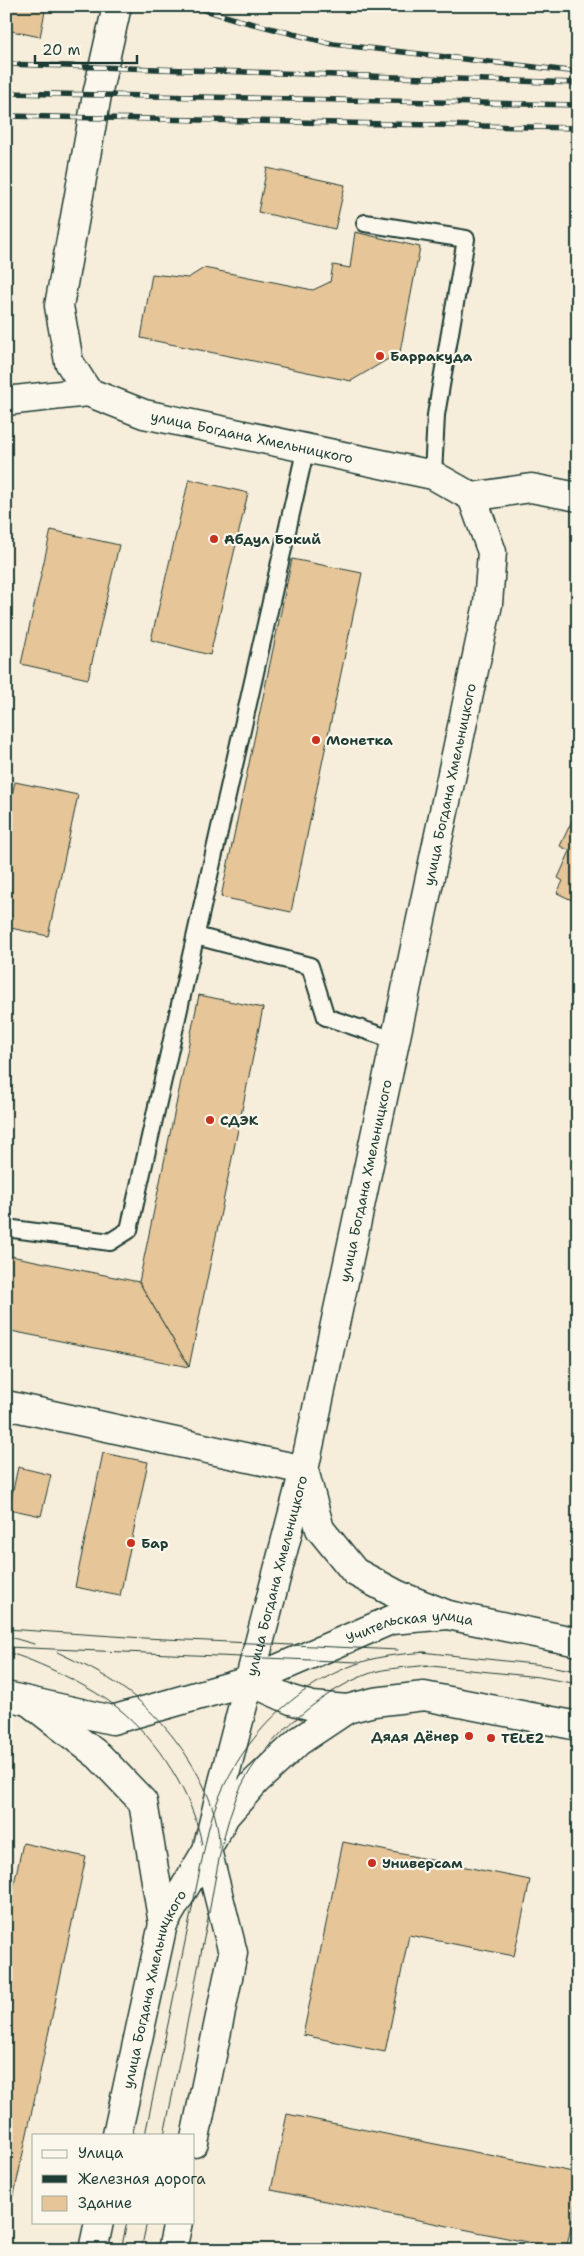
<svg xmlns="http://www.w3.org/2000/svg" width="584" height="2256" font-family="'Shantell Sans',sans-serif">
<style>
.building{fill:#e6c598;stroke:#1f3d34}
.lines{fill:none;stroke-linecap:round;stroke-linejoin:round}
.lane-casing{stroke:#1f3d34;stroke-width:20}
.street-casing{stroke:#1f3d34;stroke-width:31}
.secondary-casing{stroke:#1f3d34;stroke-width:31}
.highway-casing{stroke:#1f3d34;stroke-width:31}
.lane{stroke:#fbf7ec;stroke-width:16}
.street{stroke:#fbf7ec;stroke-width:28}
.secondary{stroke:#fbf7ec;stroke-width:28}
.highway{stroke:#fbf7ec;stroke-width:28}
.tram{stroke:#1f3d34;stroke-width:1}
.rail-casing{stroke:#1f3d34;stroke-width:5.5}
.rail{stroke:#fbf7ec;stroke-width:4;stroke-dasharray:11;stroke-linecap:butt}
.poi-dot{fill:#c8321e;stroke:#fbf7ec;stroke-width:2}
.labels{text-anchor:middle;stroke-width:4.5;stroke-linejoin:round;paint-order:stroke}
.poi-label{font-size:14px;font-weight:bold;fill:#1f3d34;stroke:#fbf7ec;text-anchor:start}
.street-label{font-size:14px;fill:#1f3d34;stroke:#fbf7ec}
</style>
<rect width="100%" height="100%" fill="#f7eddb"/>
<filter id="ink" filterUnits="userSpaceOnUse"><feTurbulence type="fractalNoise" baseFrequency=".02" numOctaves="2"/><feDisplacementMap in="SourceGraphic" scale="10" xChannelSelector="R" yChannelSelector="G"/><feConvolveMatrix kernelMatrix="1 2 1 2 8 2 1 2 1" color-interpolation-filters="sRGB"/></filter>
<g filter="url(#ink)">
<g class="building">
<path d="M12,6H46L40,37L7,30Z"/>
<path d="M267,168L345,185L335,229L258,212Z"/>
<path d="M355,232L420,247L400,352L351,381L141,338L152,274L188,278L204,268L313,290L330,282L333,265L350,268Z"/>
<path d="M189,479L248,493L210,655L151,640Z"/>
<path d="M51,530L119,545L88,679L21,664Z"/>
<path d="M292,559L362,573L291,912L221,897Z"/>
<path d="M15,782L78,795L48,936L6,927V820Z"/>
<path d="M578,808V903L557,893L563,881L558,878L570,851L560,846Z"/>
<path d="M199,995L263,1008L189,1367L139,1282Z"/>
<path d="M6,1255L139,1282L189,1367L6,1330Z"/>
<path d="M103,1453L148,1462L120,1596L75,1587Z"/>
<path d="M18,1467L51,1475L41,1516L9,1509Z"/>
<path d="M343,1842L530,1880L514,1956L409,1935L385,2052L303,2035Z"/>
<path d="M23,1843L86,1857L14,2195L6,2194V1920Z"/>
<path d="M287,2114L578,2173V2194L566,2250L271,2190Z"/>
</g>
<g class="lines">
<defs>
<g id="lane">
<path d="M365,223L466,239L436,415L433,475"/>
<path d="M196,936L310,966L326,1017L394,1040"/>
<path d="M6,1228L110,1242L129,1230L306,447"/>
</g>
<g id="street">
<path d="M6,401L88,392"/>
<path d="M472,497L531,488L578,497"/>
<path d="M6,1696L112,1720L249,1681"/>
<path d="M28,1701L99,1756L143,1802L163,1924"/>
</g>
<g id="secondary">
<path d="M6,1405L304,1470L320,1529L355,1572L398,1595L448,1615"/>
<path id="s1" d="M249,1681L391,1620L448,1615L578,1642"/>
<path d="M249,1681L291,1700L312,1706L347,1709"/>
<path d="M212,1840L225,1816L256,1781L299,1741L347,1709L374,1702L424,1696L578,1726"/>
</g>
<g id="highway">
<path id="s2" d="M117,2135L163,1924L207,1850L222,1786L304,1470L488,604L492,552L472,497L433,475L144,414L88,392L69,362L59,306L97,95L117,6"/>
<path d="M194,2143L233,1953L207,1850"/>
<path d="M93,2250L99,2222"/>
<path d="M172,2250L178,2222"/>
</g>
</defs>
<use href="#lane" class="lane-casing"/>
<use href="#street" class="street-casing"/>
<use href="#secondary" class="secondary-casing"/>
<use href="#highway" class="highway-casing"/>
<use href="#lane" class="lane"/>
<use href="#street" class="street"/>
<use href="#secondary" class="secondary"/>
<use href="#highway" class="highway"/>
<g class="tram">
<path d="M6,1629L144,1638L398,1650"/>
<path d="M6,1636L34,1644"/>
<path d="M6,1647L358,1662"/>
<path d="M6,1652C37,1660 93,1688 118,1708C157,1739 194,1796 202,1845"/>
<path d="M57,1652C80,1663 104,1674 124,1689C168,1720 221,1792 219,1848"/>
<path d="M421,1652L543,1665L578,1671"/>
<path d="M421,1665L539,1677L578,1684"/>
<path d="M145,2135L208,1831C227,1754 286,1687 362,1662C383,1655 405,1654 426,1652"/>
<path d="M164,2135C178,2069 191,2004 204,1938C214,1892 219,1842 236,1798C255,1748 318,1692 368,1674C387,1667 409,1668 428,1665"/>
<path d="M121,2250L127,2222"/>
<path d="M141,2250L147,2222"/>
</g>
<defs>
<g id="rail">
<path d="M192,6L238,20L333,44L578,72"/>
<path d="M6,64L578,83"/>
<path d="M6,93L578,105"/>
<path d="M6,116L578,128"/>
</g>
</defs>
<use href="#rail" class="rail-casing"/>
<use href="#rail" class="rail"/>
</g>
</g>
<g class="poi-dot">
<circle cx="380" cy="356" r="5"/>
<circle cx="214" cy="539" r="5"/>
<circle cx="316" cy="740" r="5"/>
<circle cx="210" cy="1120" r="5"/>
<circle cx="131" cy="1543" r="5"/>
<circle cx="469" cy="1736" r="5"/>
<circle cx="491" cy="1738" r="5"/>
<circle cx="372" cy="1863" r="5"/>
</g>
<g class="labels">
<g class="poi-label">
<text x="390" y="361">Барракуда</text>
<text x="224" y="544">Абдул Бокий</text>
<text x="326" y="745">Монетка</text>
<text x="220" y="1125">СДЭК</text>
<text x="141" y="1548">Бар</text>
<text x="459" y="1741" text-anchor="end">Дядя Дёнер</text>
<text x="501" y="1743">TELE2</text>
<text x="382" y="1868">Универсам</text>
</g>
<g class="street-label">
<text transform="translate(252 437) rotate(12)" y="5">улица Богдана Хмельницкого</text>
<text dy="5" stroke="none"><textPath href="#s2" startOffset="1395">улица Богдана Хмельницкого</textPath></text>
<text dy="5" stroke="none"><textPath href="#s2" startOffset="990">улица Богдана Хмельницкого</textPath></text>
<text dy="5" stroke="none"><textPath href="#s2" startOffset="585">улица Богдана Хмельницкого</textPath></text>
<text dy="5" stroke="none"><textPath href="#s1" startOffset="172">Учительская улица</textPath></text>
<text dy="5" stroke="none"><textPath href="#s2" startOffset="151">улица Богдана Хмельницкого</textPath></text>
</g>
</g>
<rect width="584" height="2256" fill="none" stroke="#fbf7ec" stroke-width="25"/>
<rect x="12" y="12" width="559" height="2231" fill="none" stroke="#1f3d34" stroke-width="2" filter="url(#ink)"/>
<rect x="32" y="2134" width="162" height="90" fill="#fbf7ec" stroke="#a3ada2"/>
<rect x="42" y="2150" width="25" height="8" fill="#fbf7ec" stroke="#a3ada2"/>
<text x="78" y="2158" font-size="15" fill="#1f3d34">Улица</text>
<rect x="42" y="2175" width="25" height="8" fill="#1f3d34" stroke="#a3ada2"/>
<text x="78" y="2184" font-size="15" fill="#1f3d34">Железная дорога</text>
<rect x="42" y="2196" width="25" height="15" fill="#e6c598" stroke="#a3ada2"/>
<text x="78" y="2208" font-size="15" fill="#1f3d34">Здание</text>
<path d="M35 55v8h102v-8" fill="none" stroke="#1f3d34" stroke-width="2.5"/>
<text x="42" y="55" font-size="15" fill="#1f3d34" stroke="#fbf7ec" stroke-width="4" paint-order="stroke">20 m</text>
</svg>
